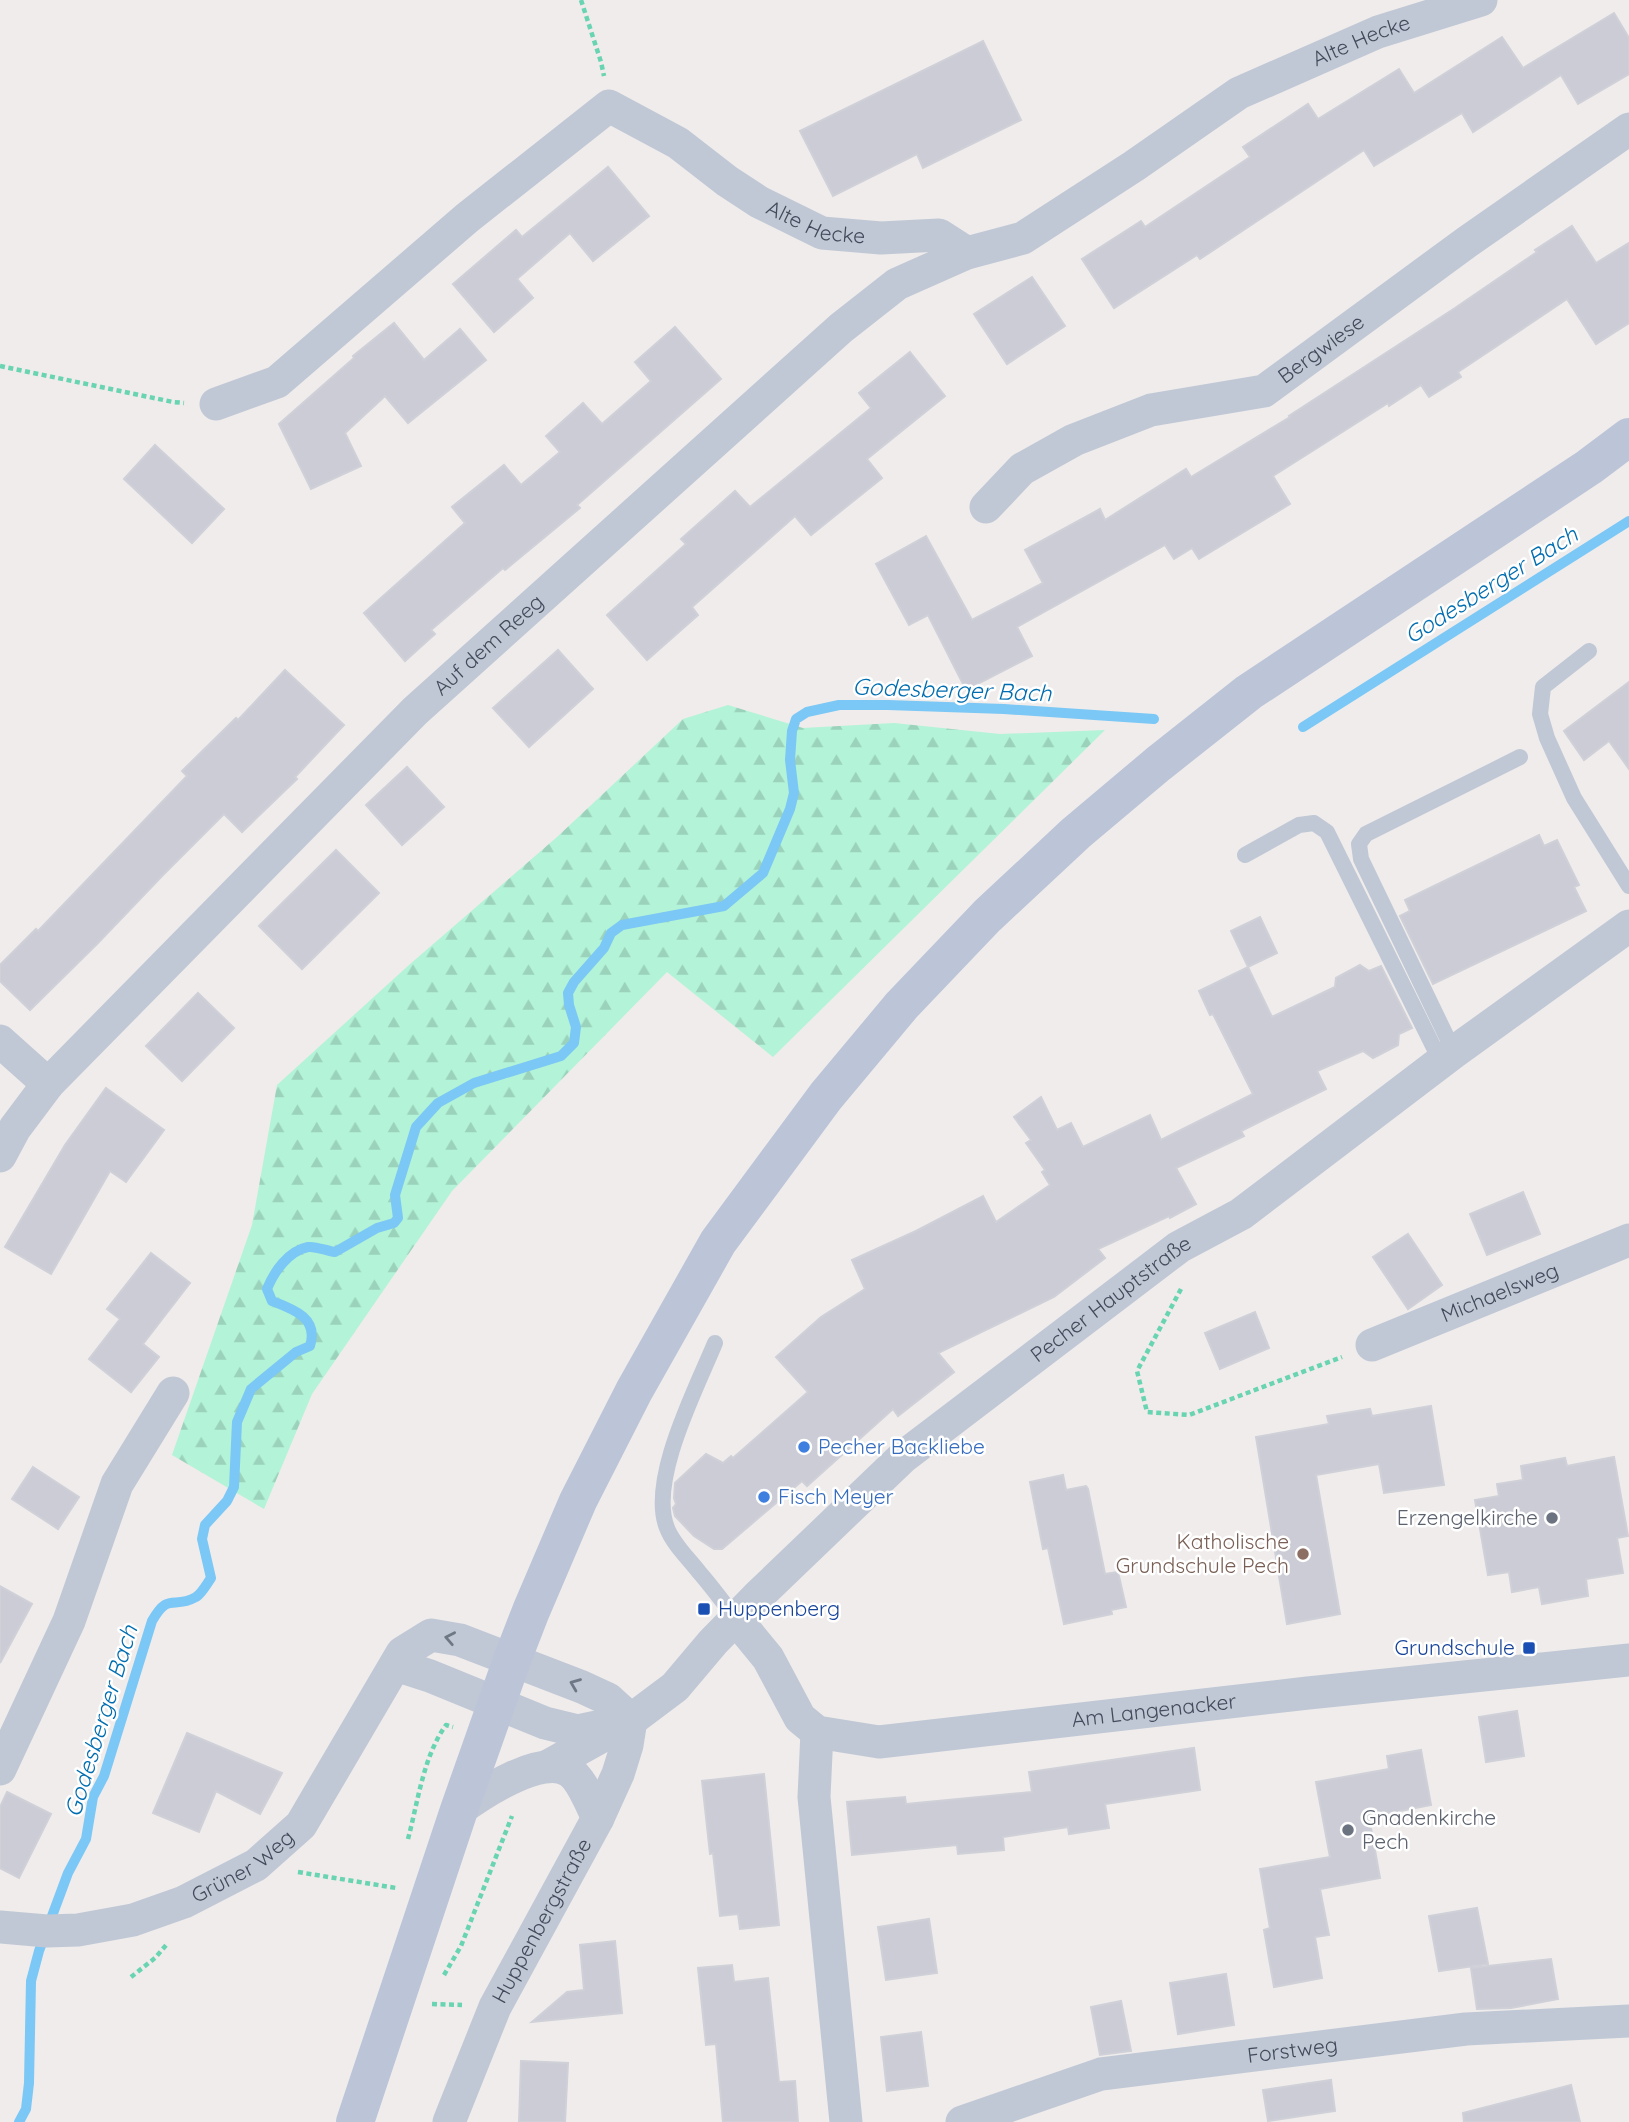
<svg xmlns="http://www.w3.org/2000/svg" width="1629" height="2122" font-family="Quicksand,sans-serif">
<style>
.forest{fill:url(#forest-firs)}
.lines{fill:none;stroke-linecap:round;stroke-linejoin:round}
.stream{stroke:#7bc7f5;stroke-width:10}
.building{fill:#cbccd5;stroke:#cfd0d8;stroke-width:2}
.path{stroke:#68d4b1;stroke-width:4.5;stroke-dasharray:5 3.5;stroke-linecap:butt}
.lane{stroke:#c0c8d5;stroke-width:16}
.street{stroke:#c0c8d5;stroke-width:33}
.secondary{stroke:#bcc4d8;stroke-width:38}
.oneway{stroke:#6e7786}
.shop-dot{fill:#3f7fe0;stroke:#fff;stroke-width:2.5}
.worship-dot{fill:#6b7280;stroke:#fff;stroke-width:2.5}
.education-dot{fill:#8d6e63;stroke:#fff;stroke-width:2.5}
.transit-dot{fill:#1a4fb4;stroke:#fff;stroke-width:2.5}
.labels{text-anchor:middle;stroke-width:5;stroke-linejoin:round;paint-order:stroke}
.street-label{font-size:21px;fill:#424b5b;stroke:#fff}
.shop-label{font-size:21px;fill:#366cbe;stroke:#fff;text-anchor:start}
.worship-label{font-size:21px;fill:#5b616d;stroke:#fff;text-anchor:end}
.education-label{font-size:21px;fill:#785e54;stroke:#fff;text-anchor:end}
.transit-label{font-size:21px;fill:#164399;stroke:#fff;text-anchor:start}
.water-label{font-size:23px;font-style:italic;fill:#006db0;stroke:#fff}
</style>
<defs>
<pattern id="forest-firs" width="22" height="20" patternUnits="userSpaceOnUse" patternTransform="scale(1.75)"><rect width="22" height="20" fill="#b3f3d7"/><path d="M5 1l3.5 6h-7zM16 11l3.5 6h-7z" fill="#9bd2bb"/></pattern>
</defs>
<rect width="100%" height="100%" fill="#efeceb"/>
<path class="forest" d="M728,705L803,728L894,723L1000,734L1105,730L773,1057L667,972L452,1191L312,1394L264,1509L172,1455L252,1225L277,1085L409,965L557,837L683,719Z"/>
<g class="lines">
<g class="stream">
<path d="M1303,727L1629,521"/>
<path d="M19,2122L26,2109L29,2083L31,1981L39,1951L68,1873L86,1839L93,1797L104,1776L152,1621C169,1591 173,1610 196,1597C202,1593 206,1585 211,1578L202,1539L205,1525L227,1501L234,1487L237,1422L251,1389L296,1352L310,1346C319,1318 293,1309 272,1301L267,1289C274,1272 288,1251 308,1247C316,1246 327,1251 335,1252L377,1228L394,1223L398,1218L395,1195L416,1127L438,1103L474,1083L561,1056L574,1043L576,1027L569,1005L568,993L574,982L604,948L611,933L622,925L724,906L763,873L790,809L794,793L790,760L792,731L796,719L807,712L839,705H888L1004,709L1154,719"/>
</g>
</g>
<g class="building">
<path d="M1614,13L1629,38V74L1578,104L1561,75L1473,132L1462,113L1374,166L1364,150L1200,259L1197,255L1114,308L1082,259L1141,221L1145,227L1250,157L1243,147L1308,104L1318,119L1399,69L1414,93L1502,37L1523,68Z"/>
<path d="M983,41L1021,120L923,168L917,154L833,196L800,131Z"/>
<path d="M608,167L649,216L593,261L570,233L517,279L533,298L494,332L453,284L516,230L522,237Z"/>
<path d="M1572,226L1596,263L1629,243V323L1596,344L1567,299L1458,372L1461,377L1429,397L1421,385L1389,406L1388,403L1273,476L1290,504L1199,559L1192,548L1174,559L1165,545L1017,627L1032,656L966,690L928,615L909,625L876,564L926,536L972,620L1043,583L1025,550L1100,509L1105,520L1186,469L1191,477L1290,417L1289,416L1455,308L1537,252L1535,250Z"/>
<path d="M1032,277L1065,326L1007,364L974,314Z"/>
<path d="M394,323L424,360L460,329L486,360L408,423L385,396L345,433L361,466L311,489L279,424L354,358L353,356Z"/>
<path d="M675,327L721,379L577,505L580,508L505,570L503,568L431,630L435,634L405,661L364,613L465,523L452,507L504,465L521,485L560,452L546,436L583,403L602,424L651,381L635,362Z"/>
<path d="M910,352L945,396L867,459L882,478L811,535L795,516L692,607L698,615L647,660L607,615L686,544L681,539L735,491L750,507L871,408L859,393Z"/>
<path d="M155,445L224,509L192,543L124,479Z"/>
<path d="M558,650L593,689L529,747L493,708Z"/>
<path d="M285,670L344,725L295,777L297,779L242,832L224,814L163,875L98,943L30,1010L0,981V965L36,929L38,931L187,776L182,771L236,718L238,720Z"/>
<path d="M1629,682V769L1609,741L1584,760L1564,731Z"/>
<path d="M407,767L444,807L402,845L366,805Z"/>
<path d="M1539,835L1544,846L1557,840L1579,885L1574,887L1586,911L1433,984L1400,916L1410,911L1405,900Z"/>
<path d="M336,850L379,893L302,969L259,926Z"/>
<path d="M1260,917L1277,953L1248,967L1231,931Z"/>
<path d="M1360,965L1369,971L1381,966L1412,1028L1399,1034L1398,1045L1373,1058L1363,1051L1317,1071L1326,1089L1241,1131L1244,1136L1176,1168L1196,1204L1170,1218L1169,1216L1098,1249L1105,1258L1054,1297L938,1353L954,1372L898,1416L893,1409L807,1486L802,1481L722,1549H714L694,1536L675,1516L673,1508L676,1504L674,1498L675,1483L706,1454L723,1463L731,1456L733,1458L808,1392L776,1357L821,1317L865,1289L852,1260L916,1231L983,1196L996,1222L1050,1185L1042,1172L1045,1170L1026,1143L1031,1140L1014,1117L1041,1097L1057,1130L1071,1123L1083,1147L1150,1115L1161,1140L1253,1094L1213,1014L1210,1015L1199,991L1248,967L1272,1017L1335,987L1336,978Z"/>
<path d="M198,993L234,1028L182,1081L146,1046Z"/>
<path d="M106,1088L164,1130L126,1182L110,1171L51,1274L5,1247L65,1145Z"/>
<path d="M1523,1192L1540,1234L1487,1255L1470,1214Z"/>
<path d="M1408,1234L1442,1285L1408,1309L1373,1257Z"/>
<path d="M151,1253L190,1283L143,1344L159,1357L131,1392L89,1359L120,1319L107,1309Z"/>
<path d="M1255,1312L1269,1348L1220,1369L1205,1333Z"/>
<path d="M1431,1406L1444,1485L1384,1493L1379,1464L1316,1475L1340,1614L1287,1624L1256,1437L1329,1424L1327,1416L1370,1409L1372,1416Z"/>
<path d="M1614,1457L1628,1536L1617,1538L1623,1573L1586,1579L1588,1596L1542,1604L1539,1587L1512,1592L1509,1572L1488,1575L1475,1500L1499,1496L1497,1484L1523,1480L1521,1466L1565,1458L1567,1466Z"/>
<path d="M33,1467L79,1497L58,1529L12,1499Z"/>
<path d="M1063,1475L1066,1490L1086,1486L1088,1489L1105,1574L1118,1572L1126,1607L1111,1610L1112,1614L1064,1624L1048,1548L1043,1549L1030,1482Z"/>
<path d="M0,1586L32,1604L0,1663Z"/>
<path d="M1517,1711L1524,1756L1486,1762L1479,1717Z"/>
<path d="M187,1733L282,1773L260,1814L216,1791L199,1832L153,1813Z"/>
<path d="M1194,1748L1200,1790L1105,1804L1109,1828L1069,1834L1068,1827L1003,1837L1004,1850L958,1854L957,1845L852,1855L847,1802L905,1797L906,1804L1032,1792L1029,1772Z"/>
<path d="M1421,1750L1431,1805L1369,1817L1380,1878L1320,1889L1329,1935L1315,1937L1322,1978L1274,1987L1264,1930L1270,1928L1260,1869L1330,1857L1316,1782L1389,1769L1387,1756Z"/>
<path d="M764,1774L779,1925L740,1929L738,1914L720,1916L713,1853L710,1854L702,1781Z"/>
<path d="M7,1792L51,1814L19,1878L0,1868V1807Z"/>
<path d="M1477,1908L1488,1964L1439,1971L1429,1916Z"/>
<path d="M929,1919L937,1973L886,1980L878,1927Z"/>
<path d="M615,1941L622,2013L532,2022L567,1992L584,1990L580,1945Z"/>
<path d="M1551,1959L1558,1999L1511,2008L1477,2009L1471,1968Z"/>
<path d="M732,1965L734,1982L768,1978L779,2082L795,2081L798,2122H723L716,2044L706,2045L698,1968Z"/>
<path d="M1226,1974L1234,2025L1178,2034L1170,1983Z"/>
<path d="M1121,2001L1131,2051L1100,2055L1091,2007Z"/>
<path d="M921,2032L928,2086L887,2091L881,2037Z"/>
<path d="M521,2061L568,2063L565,2122H519Z"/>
<path d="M1331,2080L1335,2111L1268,2121L1263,2090Z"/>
<path d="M1571,2085L1580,2122H1464L1463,2113Z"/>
</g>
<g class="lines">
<g class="path">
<path d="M581,0L601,62L604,76"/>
<path d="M0,366L173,402L184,403"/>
<path d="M1181,1289L1137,1371L1147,1412L1189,1415L1342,1357"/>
<path d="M408,1839C418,1802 423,1757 446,1725L453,1727"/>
<path d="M298,1872L396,1888"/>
<path d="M444,1975L461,1946L512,1816"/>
<path d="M131,1977L155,1958L167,1944"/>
<path d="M432,2004L462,2005"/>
</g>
<g class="lane">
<path d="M1589,651L1543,687L1540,714L1547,738L1574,798L1629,886"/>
<path d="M1245,855L1299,825L1314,823L1327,832L1441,1062"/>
<path d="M1454,1052L1361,859L1359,844L1366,834L1520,757"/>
<path d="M715,1343C696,1389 648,1481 667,1528C673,1544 689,1559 699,1572C712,1587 724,1603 736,1619"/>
</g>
<g class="street">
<path id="s1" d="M216,404L277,382L467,218L609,106L678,143L727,181L759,202L822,233L881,238L939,235L967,253"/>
<path id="s2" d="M986,507L1022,469L1074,440L1151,410L1264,391L1467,242L1629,129"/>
<path d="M0,1041L48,1084"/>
<path id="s3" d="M0,1156L15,1128L48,1084L415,711L841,328L897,284L967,253L1023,238L1134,166L1239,93L1378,32L1481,0"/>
<path id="s4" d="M1372,1345L1629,1240"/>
<path id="s5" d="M736,1619L768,1658L800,1718L817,1732L879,1742L1308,1693L1629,1660"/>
<path d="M396,1665L430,1676L545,1723L578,1731L611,1724"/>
<path d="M817,1732L814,1797L846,2122"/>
<path id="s6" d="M550,1765L631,1720L675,1687L713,1642L757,1597L903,1457L1179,1247L1241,1214L1454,1052L1629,926"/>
<path d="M0,1769L69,1621L117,1484L173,1393"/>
<path d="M459,1810C481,1794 542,1753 569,1771C582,1779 591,1805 598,1818"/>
<path id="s7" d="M0,1927L47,1931L78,1930L133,1920L184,1902L256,1865L301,1825L402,1653L431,1635L460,1640L582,1687L608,1699L631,1720"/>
<path id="s8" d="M449,2122L495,2007L598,1818L618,1774L627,1745L631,1720"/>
<path id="s9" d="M962,2122L1101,2074L1466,2029L1629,2021"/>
</g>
<path class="secondary" d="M355,2122L459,1810L512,1660L531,1611L578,1501L634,1391L718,1242L826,1096L902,1005L987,916L1076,833L1158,764L1249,692L1589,467L1629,437"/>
</g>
<defs><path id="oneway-chevron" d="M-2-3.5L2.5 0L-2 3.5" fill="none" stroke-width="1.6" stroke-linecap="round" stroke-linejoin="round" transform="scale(1.75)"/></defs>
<g class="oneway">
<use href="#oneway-chevron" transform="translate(450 1638) rotate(-169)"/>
<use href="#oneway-chevron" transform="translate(575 1684) rotate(-158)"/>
</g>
<g class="shop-dot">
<circle cx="804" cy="1447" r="7"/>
<circle cx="764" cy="1497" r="7"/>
</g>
<g class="worship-dot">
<circle cx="1552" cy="1518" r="7"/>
<circle cx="1348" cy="1830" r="7"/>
</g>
<circle class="education-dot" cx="1303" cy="1554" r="7"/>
<g class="transit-dot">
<rect x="697" y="1602" width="14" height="14" rx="3.5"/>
<rect x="1522" y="1641" width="14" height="14" rx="3.5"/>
</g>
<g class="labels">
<g class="street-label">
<text dy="7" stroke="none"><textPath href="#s3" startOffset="1782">Alte Hecke</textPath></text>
<text dy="7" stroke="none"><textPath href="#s1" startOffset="737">Alte Hecke</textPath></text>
<text dy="7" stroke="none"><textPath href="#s2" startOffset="380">Bergwiese</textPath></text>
<text dy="7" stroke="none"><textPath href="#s3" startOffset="709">Auf dem Reeg</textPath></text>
<text dy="7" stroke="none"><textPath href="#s4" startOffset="138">Michaelsweg</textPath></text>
<text dy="7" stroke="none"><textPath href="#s6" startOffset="733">Pecher Hauptstraße</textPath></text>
<text dy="7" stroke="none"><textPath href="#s5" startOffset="480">Am Langenacker</textPath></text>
<text dy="7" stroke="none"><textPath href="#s7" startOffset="257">Grüner Weg</textPath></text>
<text dy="7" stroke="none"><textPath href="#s8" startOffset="222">Huppenbergstraße</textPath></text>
<text dy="7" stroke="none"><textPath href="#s9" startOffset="340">Forstweg</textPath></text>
</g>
<g class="shop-label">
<text x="818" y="1454">Pecher Backliebe</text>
<text x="778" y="1504">Fisch Meyer</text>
</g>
<g class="worship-label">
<text x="1538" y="1525">Erzengelkirche</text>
<text x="1362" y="1825" text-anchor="start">Gnadenkirche<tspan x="1362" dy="24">Pech</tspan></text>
</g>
<g class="education-label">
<text x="1289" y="1549">Katholische<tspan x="1289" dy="24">Grundschule Pech</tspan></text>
</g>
<g class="transit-label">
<text x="718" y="1616">Huppenberg</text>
<text x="1515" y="1655" text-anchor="end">Grundschule</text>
</g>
<g class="water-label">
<text transform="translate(1491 585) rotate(-32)" y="8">Godesberger Bach</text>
<text transform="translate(952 690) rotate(2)" y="8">Godesberger Bach</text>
<text transform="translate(101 1721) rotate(-73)" y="8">Godesberger Bach</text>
</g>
</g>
</svg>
